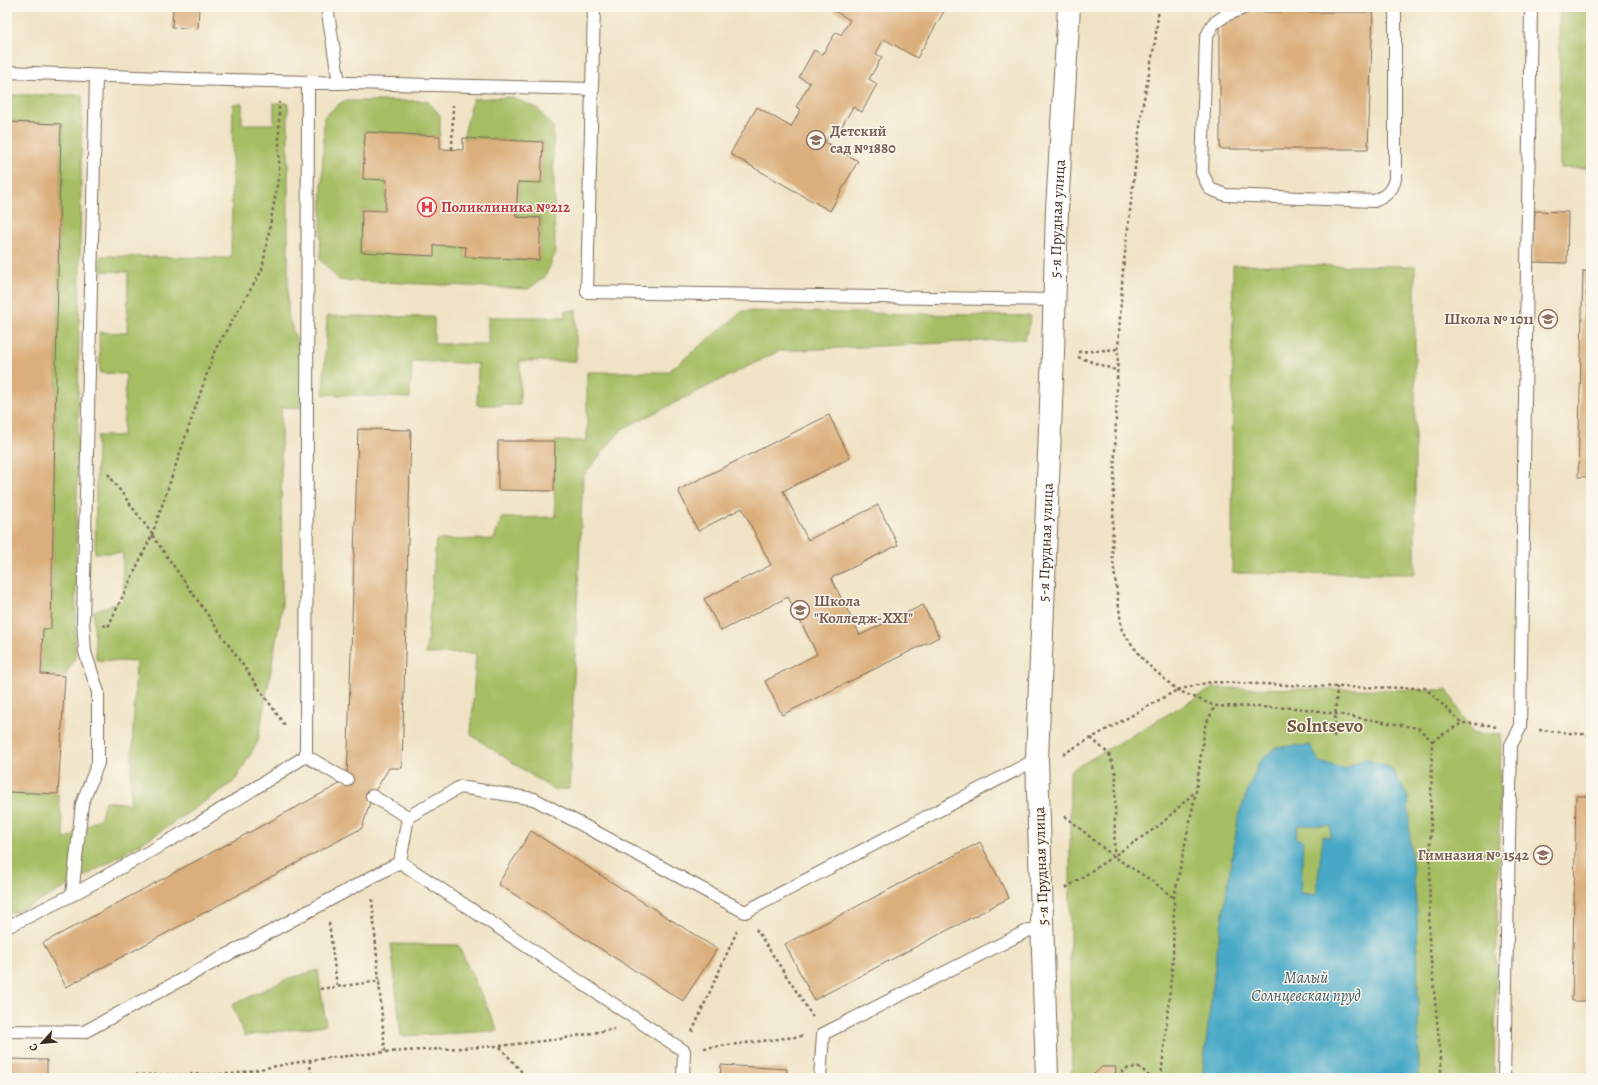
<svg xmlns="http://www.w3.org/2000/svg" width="1598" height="1085" font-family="Alegreya,serif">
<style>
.green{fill:#a6be63;stroke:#707440}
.water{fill:#46a8c6;stroke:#406972;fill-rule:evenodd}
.building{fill:#dbaf7b}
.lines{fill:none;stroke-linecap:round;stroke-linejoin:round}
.service-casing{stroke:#7a6b58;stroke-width:14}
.minor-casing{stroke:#7a6b58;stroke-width:24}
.path{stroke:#7a6b58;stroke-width:2.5;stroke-dasharray:3 3;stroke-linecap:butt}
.service{stroke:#fff;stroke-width:12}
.minor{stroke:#fff;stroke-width:22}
.labels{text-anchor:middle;stroke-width:3;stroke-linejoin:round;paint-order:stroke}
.education-label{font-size:15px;font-weight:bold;fill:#785e54;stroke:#fbf7ec;text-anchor:start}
.health-label{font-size:15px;font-weight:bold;fill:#be3a42;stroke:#fbf7ec;text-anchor:start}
.street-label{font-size:15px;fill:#3b2a1e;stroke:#fbf7ec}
.water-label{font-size:16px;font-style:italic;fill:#3f5c61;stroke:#fbf7ec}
.district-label{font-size:19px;font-weight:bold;fill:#73593f;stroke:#fbf7ec}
</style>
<rect width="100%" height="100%" fill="#fbf7ec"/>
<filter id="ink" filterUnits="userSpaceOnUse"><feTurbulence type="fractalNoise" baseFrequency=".025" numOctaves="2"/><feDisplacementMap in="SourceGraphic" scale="8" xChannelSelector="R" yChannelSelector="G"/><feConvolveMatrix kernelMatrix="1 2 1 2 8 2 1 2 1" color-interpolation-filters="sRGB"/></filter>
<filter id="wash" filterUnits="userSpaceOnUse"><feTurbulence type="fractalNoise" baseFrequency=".012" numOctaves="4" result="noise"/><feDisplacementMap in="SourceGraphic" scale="16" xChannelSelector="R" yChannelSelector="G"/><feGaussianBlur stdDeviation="0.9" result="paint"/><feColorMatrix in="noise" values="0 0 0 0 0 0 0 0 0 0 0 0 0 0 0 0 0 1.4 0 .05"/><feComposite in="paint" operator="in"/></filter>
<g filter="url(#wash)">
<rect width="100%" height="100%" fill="#f0e3c5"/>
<g class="green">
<path d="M1559,7H1591V168H1560Z"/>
<path d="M7,95H82L75,658L65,676L41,674L43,629L51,628L61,124L7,122Z"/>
<path d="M511,97L537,108L553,127L555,254L545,277L528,289L339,280L320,259L324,117L343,101H427L440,115V136L365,132L363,179L387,180L385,211L362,210L361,252L433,256L434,245L466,247L465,257L539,260L541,218L516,217L518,182L541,183L543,142L463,138L473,99Z"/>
<path d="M242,103V124H274V103H288V316L302,356L301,408L281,407L282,608L258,741L235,781L158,833L74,883L26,908L7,914V792L58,794L65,840L101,817L105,801L130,804L136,662L96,660L93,611L123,601V553H95L97,436H123L126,374L100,373L99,332L127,333L128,272L101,271L100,256L231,258L233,104Z"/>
<path d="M1233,265L1415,266V574L1232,573Z"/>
<path d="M576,310V361H520V405H477L478,364L412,361L410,398L323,394L327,316L434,317V344H488V317H565V311Z"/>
<path d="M743,311L1031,316L1025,339L779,351L622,429L583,476L569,789L554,790L471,735L476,653L426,654L436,540L494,539L501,518L556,517L554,491L555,441H587V372H668Z"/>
<path d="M1213,688L1447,690L1473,733L1501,734L1494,1078H1072L1070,985V771Z"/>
<path d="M391,944L458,945L498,1031L401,1036Z"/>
<path d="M318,970L326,1025L245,1036L232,1005L287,979Z"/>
</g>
<path class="water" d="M1310,745L1319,762L1346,769L1363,758L1391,768L1408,797L1410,840L1417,912L1419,1078H1202L1216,957L1239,814L1259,762L1276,747ZM1298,825L1331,826L1330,837L1323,836L1316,895L1301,893L1303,840L1296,838Z"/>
<g id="blocks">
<g class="building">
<path d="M173,7H199L198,29L172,27Z"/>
<path d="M828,7H943L946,8L917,58L884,39L876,54L882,57L869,79L877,84L862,112L853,107L839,131L834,127L825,142L858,161L830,211L730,154L757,107L791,127L801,109L796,107L810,83L799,77L814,50L822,55L836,32L841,35L850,20Z"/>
<path d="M1245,12H1373L1368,149H1220V24Z"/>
<path d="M7,122L61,124L51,629H43L41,674L65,676L58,794L7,792Z"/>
<path d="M365,132L440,136V149L463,150V138L543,142L541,183L518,182L516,217L541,218L539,260L465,257L466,247L434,245V256L361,252L362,210L385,211L387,180L363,179Z"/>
<path d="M1535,211L1568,212L1567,263L1533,262Z"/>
<path d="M1583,271L1591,272V477H1578Z"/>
<path d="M829,415L850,458L783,491L808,540L878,505L898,545L831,578L860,635L923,605L939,637L782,715L765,681L817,654L788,597L721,631L704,599L771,565L742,508L698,531L678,490Z"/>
<path d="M358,429L411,430L402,768H389L372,796L362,828L66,987L43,943L347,780Z"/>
<path d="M498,441H555L554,491L498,490Z"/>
<path d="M1576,796H1591V1001H1572Z"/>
<path d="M531,831L717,949L683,1001L498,884Z"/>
<path d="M980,842L1009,898L814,1000L785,944Z"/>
<path d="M7,1059L47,1060V1078H7Z"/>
<path d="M721,1065L787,1069V1078H720Z"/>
<path d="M1102,1067H1116L1115,1078H1092L1094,1074Z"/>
</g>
</g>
</g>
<g filter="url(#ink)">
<use href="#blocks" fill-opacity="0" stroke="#7a6b58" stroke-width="1"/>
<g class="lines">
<defs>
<g id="service">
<path d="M594,7L587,292L1054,300"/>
<path d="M1246,7L1226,15L1213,24L1206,38L1202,173L1210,189L1226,195L1374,201C1386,196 1392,191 1395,179V7"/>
<path d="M7,72L187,79L593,89"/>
<path d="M96,76L83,620L85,652L98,692V763L82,804L72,895L190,829L306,756L308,83H339L327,7"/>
<path d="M306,756L347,780"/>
<path d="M372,796L408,817L460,787L534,799L745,912L1037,759"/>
<path d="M400,862L684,1051L683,1078"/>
<path d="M7,927L72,895"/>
<path d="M7,1031L84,1032L400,862L408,817"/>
<path d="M820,1078L823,1034L1029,930L1042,933"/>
<path d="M1504,1078L1511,745L1520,728L1531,7"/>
</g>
<g id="minor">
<path id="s1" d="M1047,1078L1037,759L1053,353L1057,209L1069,7"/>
</g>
</defs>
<use href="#service" class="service-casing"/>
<use href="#minor" class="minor-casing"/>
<g class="path">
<path d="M1159,7L1155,42L1142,109L1123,270L1118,349L1112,554L1122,631L1145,662L1177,690L1215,706L1298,708L1337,714L1418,728L1432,741L1429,940L1441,1060V1078"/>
<path d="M452,149L453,105"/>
<path d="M1078,352L1118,349"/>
<path d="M1078,357L1118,371"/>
<path d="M108,474L152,534"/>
<path d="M152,535L215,350L262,270L279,175V102"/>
<path d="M103,625L108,627L152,535L286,727"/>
<path d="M1539,730L1591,735"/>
<path d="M1334,737L1337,687"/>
<path d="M1091,738L1109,754L1116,774L1114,857"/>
<path d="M1432,741L1462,723"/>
<path d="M1063,754L1177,690L1211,682L1337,687L1425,688L1462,723L1498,726"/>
<path d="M1065,816L1114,857L1151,880L1174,898"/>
<path d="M1066,888L1160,825L1196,791"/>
<path d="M372,899L385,1052"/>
<path d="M329,923L337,986"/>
<path d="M756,929L813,1017"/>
<path d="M320,989L380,981"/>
<path d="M692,1032L737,931"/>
<path d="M500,1047L527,1078"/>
<path d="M704,1048L803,1036"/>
<path d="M310,1060L311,1078"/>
<path d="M73,1077L86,1078"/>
<path d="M106,1078L119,1075L233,1074L310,1060L385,1052L499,1046L560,1039L614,1029"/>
<path d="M1118,1078C1124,1067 1130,1067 1141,1068L1151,1078"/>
<path d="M1161,1078L1173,959L1174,898L1196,791L1205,726L1215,706"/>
</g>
<use href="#service" class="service"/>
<use href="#minor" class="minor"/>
</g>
</g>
<defs>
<symbol id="school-ring" viewBox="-11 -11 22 22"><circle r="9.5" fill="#fbf7ec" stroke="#8d6e63" stroke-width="1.5"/><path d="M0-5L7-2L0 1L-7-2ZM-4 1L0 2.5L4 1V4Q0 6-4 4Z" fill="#8d6e63"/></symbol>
<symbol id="hospital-ring" viewBox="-11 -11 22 22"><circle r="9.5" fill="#fbf7ec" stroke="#e0444e" stroke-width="1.5"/><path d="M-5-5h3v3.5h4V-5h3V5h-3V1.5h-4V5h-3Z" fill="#e0444e"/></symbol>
</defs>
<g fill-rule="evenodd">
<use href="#school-ring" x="805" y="129" width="22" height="22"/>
<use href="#hospital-ring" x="416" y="196" width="22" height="22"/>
<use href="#school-ring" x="1537" y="308" width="22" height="22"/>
<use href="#school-ring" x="789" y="599" width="22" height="22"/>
<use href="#school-ring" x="1532" y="844" width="22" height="22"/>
</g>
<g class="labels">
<g class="education-label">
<text x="830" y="136">Детский<tspan x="830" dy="17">сад №1880</tspan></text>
<text x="1534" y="324" text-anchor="end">Школа № 1011</text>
<text x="814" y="606">Школа<tspan x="814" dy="17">"Колледж-XXI"</tspan></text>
<text x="1529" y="860" text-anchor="end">Гимназия № 1542</text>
</g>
<g class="health-label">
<text x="441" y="212">Поликлиника №212</text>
</g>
<g class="street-label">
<text dy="5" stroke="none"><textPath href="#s1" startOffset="860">5-я Прудная улица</textPath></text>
<text dy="5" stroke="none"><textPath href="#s1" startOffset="536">5-я Прудная улица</textPath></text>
<text transform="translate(1041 866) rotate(-92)" y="5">5-я Прудная улица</text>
</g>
<g class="water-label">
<text x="1306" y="983">Малый<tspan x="1306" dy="18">Солнцевскаи пруд</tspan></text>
</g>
<g class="district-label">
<text x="1325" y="732">Solntsevo</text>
</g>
</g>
<rect width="1598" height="1085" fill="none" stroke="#fbf7ec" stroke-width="24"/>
<g transform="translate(42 1043) rotate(243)" stroke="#fbf7ec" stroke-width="3" paint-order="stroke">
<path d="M0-3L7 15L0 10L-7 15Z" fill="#3b2a1e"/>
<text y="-6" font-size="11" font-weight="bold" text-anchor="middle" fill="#3b2a1e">С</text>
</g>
</svg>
